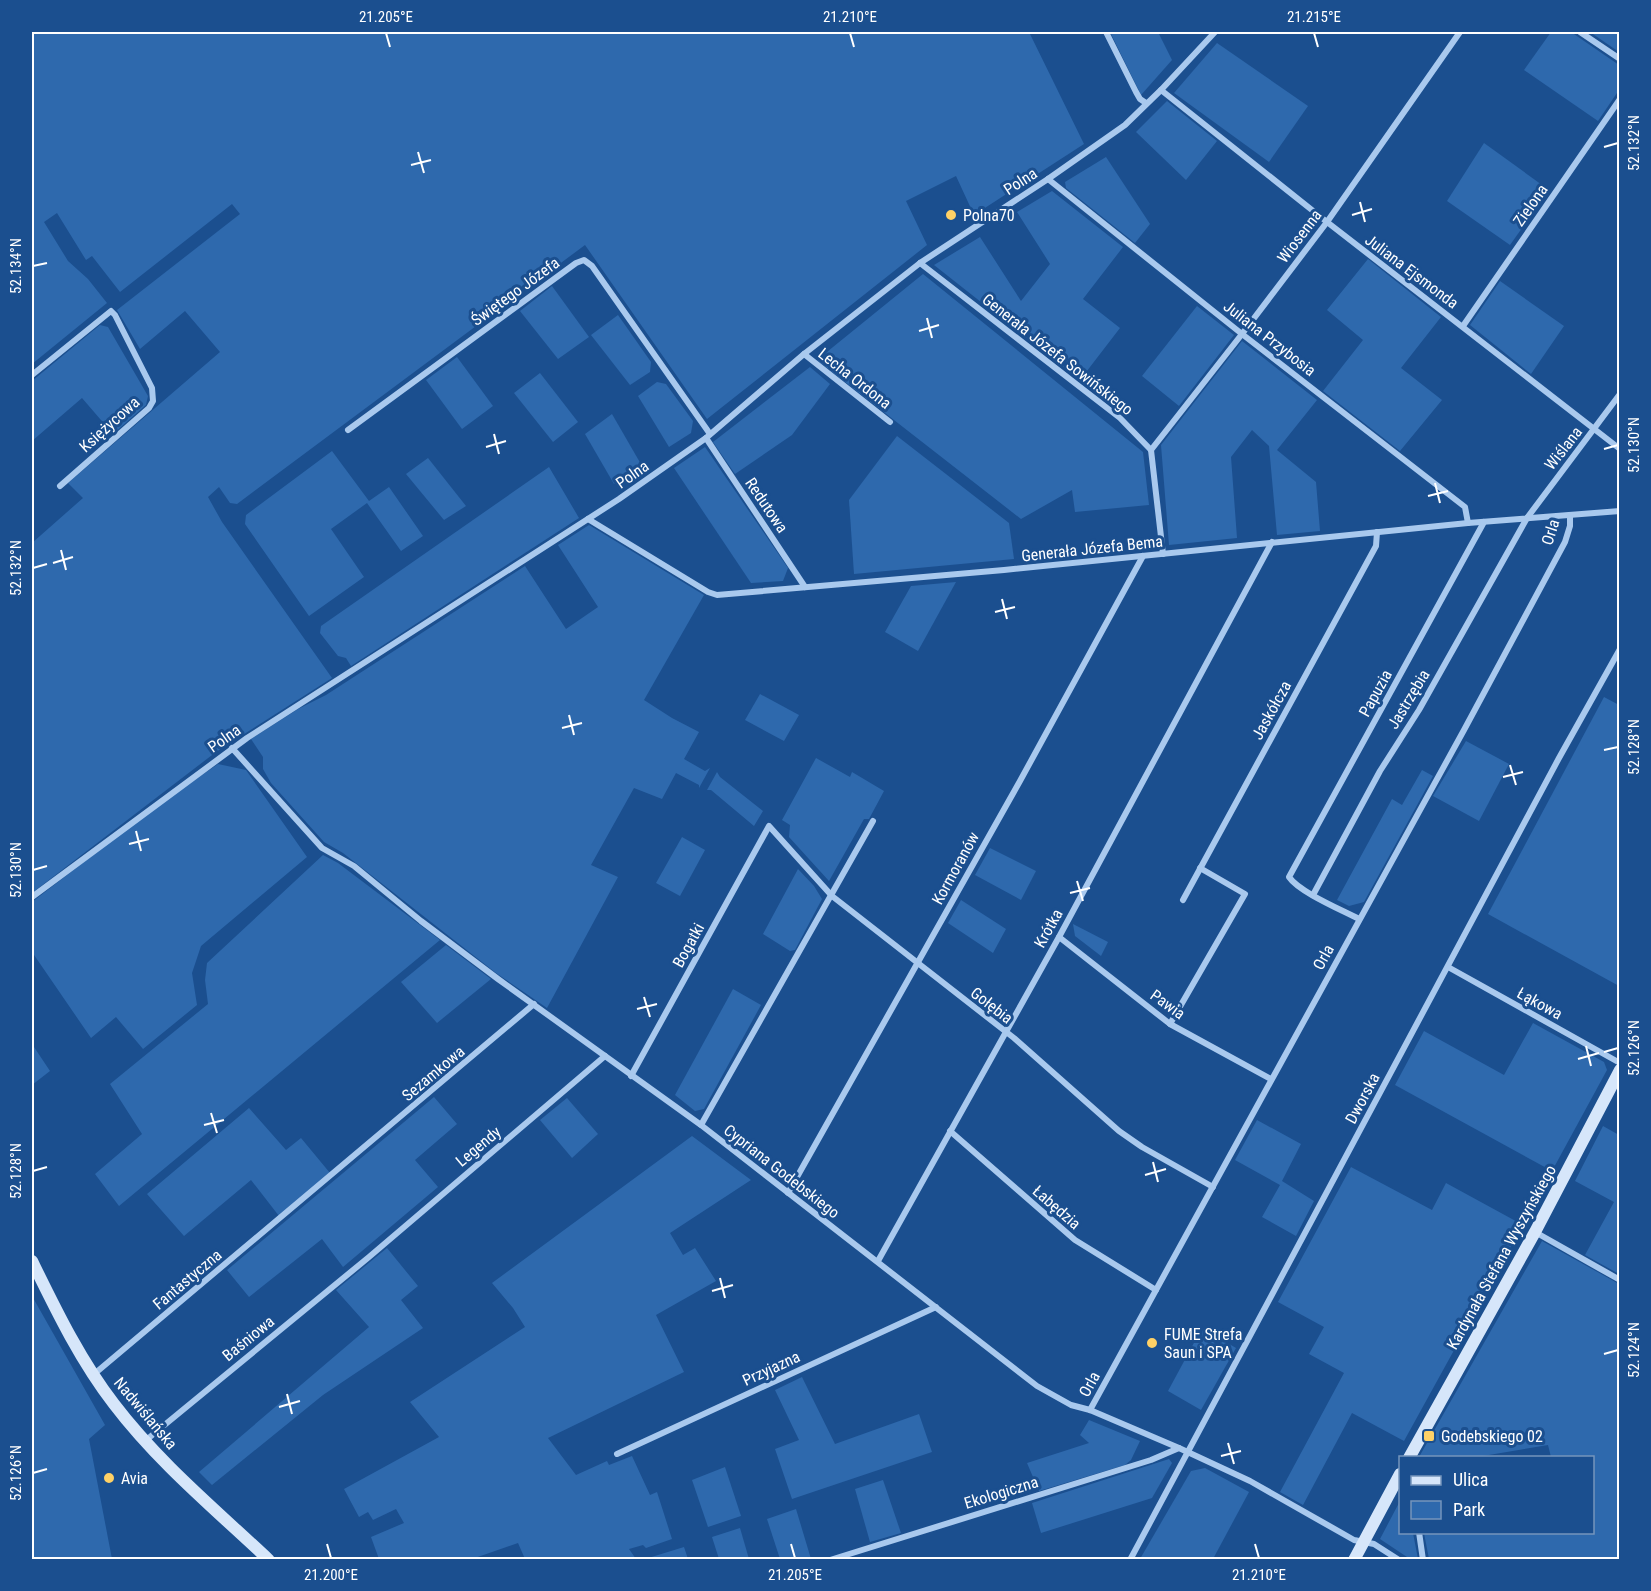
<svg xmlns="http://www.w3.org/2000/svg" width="1651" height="1591" font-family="'Roboto Condensed',sans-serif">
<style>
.green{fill:#2e69ad}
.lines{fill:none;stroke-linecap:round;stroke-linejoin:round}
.minor{stroke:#a9c9ee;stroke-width:6}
.secondary{stroke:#d6e6fa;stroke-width:12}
.ticks{fill:none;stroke:#fff;stroke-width:2}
.poi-dot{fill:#ffd166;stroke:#1b4f8f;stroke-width:2}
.labels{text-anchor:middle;stroke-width:6;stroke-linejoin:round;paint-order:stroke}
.street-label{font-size:16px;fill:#fff;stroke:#1b4f8f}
.poi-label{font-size:16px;fill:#fff;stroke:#1b4f8f;text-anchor:start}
.neatline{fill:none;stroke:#fff;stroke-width:2}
.ticks-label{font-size:15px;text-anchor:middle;fill:#fff}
</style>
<rect width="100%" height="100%" fill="#1b4f8f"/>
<g class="green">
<path d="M32,32H1029L1084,144L974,215L956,176L906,201L927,245L707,419L585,245L237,504L230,503L219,487L208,497L222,522L332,678L216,752L32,893V543L83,498L68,483L220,352L185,311L140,349L117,310L240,214L232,204L120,292L92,256L86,260L57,213L44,222L68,261L88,279L107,303L32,364Z"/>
<path d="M1110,32H1158L1172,60L1141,95Z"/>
<path d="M1551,32H1571L1619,65V90L1598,121L1524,70Z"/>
<path d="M1590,32H1619V52Z"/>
<path d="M1217,43L1308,106L1269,162L1174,93Z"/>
<path d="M1167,101L1217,141L1186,180L1136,132Z"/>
<path d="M1484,143L1549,190L1510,245L1447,201Z"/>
<path d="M1106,157L1150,224L1135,243L1066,188L1065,182Z"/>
<path d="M1052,191L1123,247L1083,299L1120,328L1080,380L934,265L980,237L1021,301L1050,264L1017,212Z"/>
<path d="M1368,259L1441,317L1401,368L1442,400L1400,451L1323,391L1363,340L1327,310Z"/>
<path d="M923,274L1143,452L1149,505L1075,512L1072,490L1021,519L817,360Z"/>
<path d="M1500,281L1564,326L1531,374L1470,325Z"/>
<path d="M552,286L589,337L558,359L520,311Z"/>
<path d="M1197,306L1234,335L1179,406L1142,376Z"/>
<path d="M618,315L651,362L650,372L630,385L591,335Z"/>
<path d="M100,325L108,327L148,396L146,405L113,434L82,398L32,441V381Z"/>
<path d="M1242,341L1317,400L1277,450L1316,482L1320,531L1277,535L1269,446L1252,430L1231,457L1237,538L1169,545L1161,445Z"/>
<path d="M457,357L493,406L462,429L426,380Z"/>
<path d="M810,367L830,384L792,435L735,474L713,442Z"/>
<path d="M540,373L578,422L553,442L514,393Z"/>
<path d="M657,382L666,384L693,421L691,433L669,447L638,396Z"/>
<path d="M612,414L642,466L614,484L585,434Z"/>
<path d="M897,436L1009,523L1014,559L854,574L849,500Z"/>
<path d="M705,447L788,568L783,581L751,583L674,468Z"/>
<path d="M332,451L369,501L389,487L423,536L401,551L367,503L331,529L364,577L309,616L245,524L246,515Z"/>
<path d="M428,458L466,506L444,520L406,474Z"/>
<path d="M549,467L579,518L351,666L346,658L338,656L320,633L321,626Z"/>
<path d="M589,525L704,595L644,700L672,718L699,732L684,759L705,771L710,768L699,788V785L676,773L662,799L634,788L591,865L618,877L547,1008L496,973L343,853L324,842L271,783L263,769V757L251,739L298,709L326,695L525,566L566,629L598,607L558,545Z"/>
<path d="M956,582L918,651L885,632L911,586Z"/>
<path d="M760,694L799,715L784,741L745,720Z"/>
<path d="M1604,697L1619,705V986L1488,914Z"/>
<path d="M1466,741L1509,764L1479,821L1433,796Z"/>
<path d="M816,758L850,777L852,772L884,791L869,819H864L829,881L789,837L790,825L782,820Z"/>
<path d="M218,764L246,770L307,857L201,946L192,973L197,1005L143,1049L116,1017L91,1038L32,952V902L158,805Z"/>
<path d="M1422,770L1433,776L1364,902L1349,906L1337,900L1392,799L1402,805Z"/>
<path d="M717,772L720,777L763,811L754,826L711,790H707Z"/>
<path d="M682,837L705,850L680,896L656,883Z"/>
<path d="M990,848L1036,871L1021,900L975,875Z"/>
<path d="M323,855L338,863L440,940L119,1206L95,1174L142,1134L110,1084L208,1004L205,980L207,963Z"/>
<path d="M798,869L814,886L822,899L795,950L790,951L763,934Z"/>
<path d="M961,900L1006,929L993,953L948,923Z"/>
<path d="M1073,924L1108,942L1101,956L1075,936Z"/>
<path d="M446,945L491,979L437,1023L401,982Z"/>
<path d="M733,989L761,1005L704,1109L695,1111L675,1095Z"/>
<path d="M1533,1023L1604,1062L1607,1070L1552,1171L1395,1085L1424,1031L1504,1075Z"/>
<path d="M32,1044L50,1071L32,1085Z"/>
<path d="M434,1097L457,1124L415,1160L438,1187L343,1267L322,1239L249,1297L227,1270Z"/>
<path d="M567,1098L598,1134L572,1158L540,1120Z"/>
<path d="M249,1108L286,1150L301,1138L330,1173L279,1216L251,1180L184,1236L147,1194Z"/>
<path d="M1257,1120L1301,1144L1282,1181L1314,1201L1296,1236L1262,1217L1280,1185L1235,1160Z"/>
<path d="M1603,1126L1619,1135V1274L1585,1255L1614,1202L1575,1181Z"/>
<path d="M692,1136L751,1180L670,1233L683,1255L695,1248L716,1281L656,1315L684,1372L548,1438L576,1475L607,1461L609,1465L632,1456L650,1495L657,1492L672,1539L646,1548L643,1545L629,1549L636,1559H525L518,1543L472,1559H379L371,1537L404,1523L396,1509L373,1520L368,1512L359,1517L344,1489L439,1437L410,1402L525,1327L513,1308L492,1283Z"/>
<path d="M1351,1167L1432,1210L1446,1183L1523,1225L1404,1441L1352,1413L1303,1505L1280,1492L1344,1373L1309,1354L1324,1327L1278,1302Z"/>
<path d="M1542,1241L1619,1284V1559H1429L1424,1533L1592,1532V1458L1551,1457L1548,1445L1477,1457H1419Z"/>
<path d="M387,1248L418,1286L401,1300L423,1328L323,1395L212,1485L199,1472L369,1327L336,1290Z"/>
<path d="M32,1296L105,1425L89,1439L112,1559H32Z"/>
<path d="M1202,1328L1236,1348L1201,1410L1168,1391Z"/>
<path d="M802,1377L835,1444L919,1414L932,1452L792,1499L775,1449L799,1440L775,1390Z"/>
<path d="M1089,1420L1140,1441L1131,1460L1125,1465L1039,1491L1027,1463L1089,1443L1080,1435Z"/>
<path d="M1169,1459L1172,1463L1152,1498L1041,1533L1032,1503Z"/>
<path d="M725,1467L741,1516L708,1527L692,1480Z"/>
<path d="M1205,1468L1249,1492L1213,1559H1140L1191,1471Z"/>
<path d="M883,1480L901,1533L870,1542L855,1489Z"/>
<path d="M1400,1501V1532L1413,1533L1418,1559H1410L1380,1539Z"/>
<path d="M796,1509L811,1559H780L767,1519Z"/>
<path d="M740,1528L749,1559H719L712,1537Z"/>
<path d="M684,1547L688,1559H645Z"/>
</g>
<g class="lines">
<g class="minor">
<path d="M1106,32L1136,92L1140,99L1146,103"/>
<path d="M1580,32L1620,59"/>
<path d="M1161,90L1327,222L1620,449"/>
<path d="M1048,179L1242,334L1465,507L1468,523"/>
<path d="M920,263L1120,418L1151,450L1163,554"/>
<path d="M1463,326L1620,99"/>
<path d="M804,354L890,422"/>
<path d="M32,375L111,311L115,315L152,388L153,401L149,408L60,486"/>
<path d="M348,430L576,263L584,260L592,266L710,434"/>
<path d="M706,438L805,587"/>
<path d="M1151,450L1242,334L1327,222L1460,32"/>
<path d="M588,519L708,592L717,595L1004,570L1468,523L1620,511"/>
<path d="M232,748L322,848L354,866L421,921L498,979L701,1125L1037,1386L1071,1405L1090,1410L1179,1448L1250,1481L1354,1540L1374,1544L1399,1560"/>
<path d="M1313,895L1380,771L1419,710L1527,518L1620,394"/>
<path d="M32,897L247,738L619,499L706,438L804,354L920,263L1048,179L1125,125L1161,90L1215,32"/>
<path d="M1183,900L1376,546L1377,532"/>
<path d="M1359,919C1342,910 1299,892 1289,877L1484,522"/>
<path d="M1059,937L1170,1024L1271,1079"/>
<path d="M1448,967L1620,1063"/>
<path d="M1170,1024L1245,894L1200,868"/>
<path d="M631,1076L769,826L832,896L1014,1038L1119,1131L1142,1147L1213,1187"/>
<path d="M701,1125L873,821"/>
<path d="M950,1131L1075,1240L1156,1290"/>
<path d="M788,1193L1020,781L1143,556"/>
<path d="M1535,1232L1620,1280"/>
<path d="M878,1261L1059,937L1272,542"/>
<path d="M93,1375L534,1004"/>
<path d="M1090,1410L1464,730L1565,542L1570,526V515"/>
<path d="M145,1441L369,1257L605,1056"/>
<path d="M617,1454L936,1307"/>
<path d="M1419,1532L1423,1560"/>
<path d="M830,1560L1151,1460L1179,1448"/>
<path d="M1130,1560L1559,758L1620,649"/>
</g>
<g class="secondary">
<path d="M32,1261C56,1310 80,1360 114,1404C158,1462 216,1510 269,1560"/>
<path d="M1409,1458L1535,1232L1620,1070"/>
<path d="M1354,1560L1400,1474"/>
</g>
</g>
<path class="ticks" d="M386,33L390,47M850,33L854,47M1314,33L1318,47M1604,147L1618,143M418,152L424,173M411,165L431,160M1360,202L1365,222M1352,215L1372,209M33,266L47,263M927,318L932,338M919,331L939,325M494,434L499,454M486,447L506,441M1604,449L1618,445M1435,483L1440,503M1428,496L1448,491M61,550L66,570M53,563L73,557M33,568L47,564M1002,599L1007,619M995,612L1015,607M569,715L574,735M562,728L582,723M1604,750L1618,747M1510,765L1516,785M1503,777L1523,772M136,831L141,851M129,844L149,839M33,870L47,866M1077,881L1083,901M1070,893L1090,888M644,997L650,1017M637,1009L657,1004M1586,1046L1591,1066M1604,1052L1618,1048M1578,1059L1599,1053M211,1113L217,1133M204,1125L224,1120M1153,1162L1158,1182M33,1171L47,1167M1145,1175L1166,1169M720,1278L725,1298M712,1291L733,1285M1604,1354L1618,1350M287,1394L292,1414M279,1407L300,1401M1228,1443L1234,1464M1221,1456L1241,1451M33,1473L47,1469M327,1544L331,1558M791,1544L795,1558M1255,1544L1259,1558"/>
<g class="poi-dot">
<circle cx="951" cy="215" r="6"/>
<circle cx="1152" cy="1343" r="6"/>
<rect x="1423" y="1430" width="12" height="12" rx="3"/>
<circle cx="109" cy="1478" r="6"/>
</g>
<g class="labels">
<g class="street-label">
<text transform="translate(1020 181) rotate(-33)" y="6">Polna</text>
<text transform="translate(1530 205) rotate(-55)" y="6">Zielona</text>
<text transform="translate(1299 236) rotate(-53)" y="6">Wiosenna</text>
<text transform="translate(1412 271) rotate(37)" y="6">Juliana Ejsmonda</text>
<text transform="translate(515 291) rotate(-36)" y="6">Świętego Józefa</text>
<text transform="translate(1270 338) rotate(38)" y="6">Juliana Przybosia</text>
<text transform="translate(1058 354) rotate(38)" y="6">Generała Józefa Sowińskiego</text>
<text transform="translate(855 378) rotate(38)" y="6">Lecha Ordona</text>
<text transform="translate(109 424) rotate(-42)" y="6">Księżycowa</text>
<text transform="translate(1563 448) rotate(-52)" y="6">Wiślana</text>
<text transform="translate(632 474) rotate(-35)" y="6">Polna</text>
<text transform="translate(767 505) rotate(56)" y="6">Redutowa</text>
<text transform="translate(1550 532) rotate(-72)" y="6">Orla</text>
<text transform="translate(1092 548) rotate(-6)" y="6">Generała Józefa Bema</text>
<text transform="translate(1375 693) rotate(-61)" y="6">Papuzia</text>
<text transform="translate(1408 699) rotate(-59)" y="6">Jastrzębia</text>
<text transform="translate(1271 710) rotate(-61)" y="6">Jaskółcza</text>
<text transform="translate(224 738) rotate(-35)" y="6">Polna</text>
<text transform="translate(955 868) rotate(-61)" y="6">Kormoranów</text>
<text transform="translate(1048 928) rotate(-61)" y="6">Krótka</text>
<text transform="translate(688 945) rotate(-61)" y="6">Bogatki</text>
<text transform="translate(1323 957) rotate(-61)" y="6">Orla</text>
<text transform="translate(1540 1003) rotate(29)" y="6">Łąkowa</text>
<text transform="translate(1168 1004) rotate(36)" y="6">Pawia</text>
<text transform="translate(992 1005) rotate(38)" y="6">Gołębia</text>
<text transform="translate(433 1073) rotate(-40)" y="6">Sezamkowa</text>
<text transform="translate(1362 1098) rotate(-62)" y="6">Dworska</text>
<text transform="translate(478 1146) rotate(-40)" y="6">Legendy</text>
<text transform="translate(782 1171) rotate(38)" y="6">Cypriana Godebskiego</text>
<text transform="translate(1057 1207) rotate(41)" y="6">Łabędzia</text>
<text transform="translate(1501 1257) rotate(-61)" y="6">Kardynała Stefana Wyszyńskiego</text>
<text transform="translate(187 1279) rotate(-40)" y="6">Fantastyczna</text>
<text transform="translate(248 1338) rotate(-39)" y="6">Baśniowa</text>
<text transform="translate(771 1368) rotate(-25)" y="6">Przyjazna</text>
<text transform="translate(1089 1384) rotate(-61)" y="6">Orla</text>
<text transform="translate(146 1413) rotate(50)" y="6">Nadwiślańska</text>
<text transform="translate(1001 1492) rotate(-17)" y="6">Ekologiczna</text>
</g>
<g class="poi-label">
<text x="963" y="221">Polna70</text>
<text x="1164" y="1340">FUME Strefa<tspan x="1164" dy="18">Saun i SPA</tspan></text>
<text x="1441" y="1442">Godebskiego 02</text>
<text x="121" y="1484">Avia</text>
</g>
</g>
<rect width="1651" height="1591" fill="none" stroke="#1b4f8f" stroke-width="66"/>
<rect x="1399" y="1456" width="195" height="78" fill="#1b4f8f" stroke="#7695bc" stroke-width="1.5"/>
<rect x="1411" y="1476" width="30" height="9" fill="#d6e6fa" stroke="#7695bc" stroke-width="1.5"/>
<text x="1453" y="1486" font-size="18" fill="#ffffff">Ulica</text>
<rect x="1411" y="1501" width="30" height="18" fill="#2e69ad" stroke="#7695bc" stroke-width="1.5"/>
<text x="1453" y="1516" font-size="18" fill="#ffffff">Park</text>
<rect x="33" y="33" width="1585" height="1525" class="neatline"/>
<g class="ticks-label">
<text x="386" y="22">21.205°E</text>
<text x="850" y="22">21.210°E</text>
<text x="1314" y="22">21.215°E</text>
<text transform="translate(1634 143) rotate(-90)" y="5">52.132°N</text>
<text transform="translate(16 266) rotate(-90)" y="5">52.134°N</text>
<text transform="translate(1634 445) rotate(-90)" y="5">52.130°N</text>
<text transform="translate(16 568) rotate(-90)" y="5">52.132°N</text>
<text transform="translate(1634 747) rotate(-90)" y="5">52.128°N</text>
<text transform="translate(16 870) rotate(-90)" y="5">52.130°N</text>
<text transform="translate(1634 1048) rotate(-90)" y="5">52.126°N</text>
<text transform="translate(16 1171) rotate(-90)" y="5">52.128°N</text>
<text transform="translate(1634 1350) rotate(-90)" y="5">52.124°N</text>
<text transform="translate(16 1473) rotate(-90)" y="5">52.126°N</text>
<text x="331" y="1580">21.200°E</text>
<text x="795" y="1580">21.205°E</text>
<text x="1259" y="1580">21.210°E</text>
</g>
</svg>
